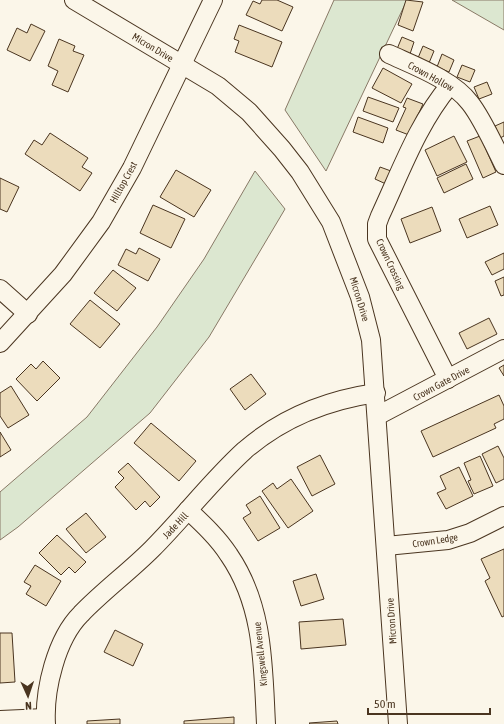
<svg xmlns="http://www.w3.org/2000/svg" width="504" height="724" font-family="'Asap Condensed',sans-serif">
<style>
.green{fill:#dce7d0;stroke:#887966}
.building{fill:#ecdcbc;stroke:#4a3520}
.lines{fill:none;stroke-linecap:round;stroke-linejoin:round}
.minor-casing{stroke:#4a3520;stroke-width:20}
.minor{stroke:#fbf6e9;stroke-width:18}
.labels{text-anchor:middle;stroke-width:3;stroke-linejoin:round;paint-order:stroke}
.street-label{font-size:10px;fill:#4a3520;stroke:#fbf6e9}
</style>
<rect width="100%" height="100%" fill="#fbf6e9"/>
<g class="green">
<path d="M334,0H407L326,171L285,110Z"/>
<path d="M452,0H504V30Z"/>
<path d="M255,171L285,209L209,337L150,413L18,527L0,540V492L87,417L157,327L204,259Z"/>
</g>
<g class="building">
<path d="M262,0H277L293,7L282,31L246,15L253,1L260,4Z"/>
<path d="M406,0L423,2L413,31L398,25Z"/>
<path d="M31,24L45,31L30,61L7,50L17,28L27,33Z"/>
<path d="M239,25L282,42L272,67L235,52L239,41L234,39Z"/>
<path d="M402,37L414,42L410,54L397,49Z"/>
<path d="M59,39L75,46L73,51L84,55L68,92L52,85L58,71L48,66Z"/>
<path d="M423,46L434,51L429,63L418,58Z"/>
<path d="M442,54L454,60L449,72L437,67Z"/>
<path d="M462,65L475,70L470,82L457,77Z"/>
<path d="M383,68L412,84L401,103L372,88Z"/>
<path d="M487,82L492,94L479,99L474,87Z"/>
<path d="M368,97L399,108L393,122L363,111Z"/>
<path d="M407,98L423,104L409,135L396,130L406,108L403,107Z"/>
<path d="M358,117L388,128L383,143L353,132Z"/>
<path d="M504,122V136L500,138L495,126Z"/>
<path d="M50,133L88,158L82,167L92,173L80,191L25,154L34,140L42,145Z"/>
<path d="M454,136L467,162L437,176L425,150Z"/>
<path d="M480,136L496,172L483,178L467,141Z"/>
<path d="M466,164L473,179L444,193L437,178Z"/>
<path d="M380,167L391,171L386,184L375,179Z"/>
<path d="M176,170L211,190L194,217L160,197Z"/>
<path d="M0,178L19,187L7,212L0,209Z"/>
<path d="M153,205L185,219L171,248L140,233Z"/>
<path d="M490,206L498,225L467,238L459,219Z"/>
<path d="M432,207L441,231L410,243L401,219Z"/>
<path d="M139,248L160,259L148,281L118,265L126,249L136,254Z"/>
<path d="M504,253V269L492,275L485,262Z"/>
<path d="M113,270L136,288L117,311L94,293Z"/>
<path d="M504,277V295L501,296L495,281Z"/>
<path d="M90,300L120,324L100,348L70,324Z"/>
<path d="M489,318L497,334L467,349L459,333Z"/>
<path d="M43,361L60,378L37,401L16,379L31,364L36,369Z"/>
<path d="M504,365V376L499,368Z"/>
<path d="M251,374L266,394L245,410L230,389Z"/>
<path d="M11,386L29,415L8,428L0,416V393Z"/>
<path d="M499,395L504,406V419L494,424L496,428L433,457L421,431Z"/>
<path d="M151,423L196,461L179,481L134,443Z"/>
<path d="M0,432L11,450L0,457Z"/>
<path d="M498,446L504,458V479L496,483L482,454Z"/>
<path d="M320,455L335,484L312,496L297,467Z"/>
<path d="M480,456L493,486L474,494L468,481L471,480L464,463Z"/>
<path d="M128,463L160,497L150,507L145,501L136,510L115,487L124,478L118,472Z"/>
<path d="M459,467L473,496L446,509L437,493L446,489L440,476Z"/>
<path d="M291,479L313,511L288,528L262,491L273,483L277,489Z"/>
<path d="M260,496L280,528L258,541L243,518L251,513L246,505Z"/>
<path d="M86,513L106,537L86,553L66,529Z"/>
<path d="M57,535L86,562L75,573L69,567L61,575L39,553Z"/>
<path d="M504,549V616L502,617L485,581L490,578L481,559Z"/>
<path d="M35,565L61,581L46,606L26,594L31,586L24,582Z"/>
<path d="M316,574L324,599L301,606L293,581Z"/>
<path d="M343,619L346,645L301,649L299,622Z"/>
<path d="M115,630L143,644L133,666L104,652Z"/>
<path d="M0,633H12L15,682L0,683Z"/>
<path d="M234,717V724H184V721Z"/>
<path d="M120,719V724H87V721Z"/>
<path d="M337,721L338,724H310L309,723Z"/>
</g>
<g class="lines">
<defs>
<g id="minor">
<path d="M74,0L218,86L249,112L282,149L300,172L331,222L360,297L371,340L398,724"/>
<path d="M389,54C415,66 453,80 470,103C482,118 495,147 504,165"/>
<path d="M0,289L28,314"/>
<path d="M0,343L63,274L101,222L132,168L213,0"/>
<path d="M448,379L377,239V224L380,216C401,171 418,123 450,85"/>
<path d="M377,416L504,349"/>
<path d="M188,510C203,524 218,538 229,555C264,606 263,666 266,724"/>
<path d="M386,546L448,540L470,533L504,516"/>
<path d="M0,720L45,718"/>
<path d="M46,724C44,690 56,639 81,614C103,591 129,572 152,549C184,517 212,480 245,450C282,418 328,400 376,393"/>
</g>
</defs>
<use href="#minor" class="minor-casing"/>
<use href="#minor" class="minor"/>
</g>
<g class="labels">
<g class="street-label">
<text transform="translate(153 47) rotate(31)" y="4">Micron Drive</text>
<text transform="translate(431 76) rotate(29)" y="4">Crown Hollow</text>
<text transform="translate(123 182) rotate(-61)" y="4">Hilltop Crest</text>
<text transform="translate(391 264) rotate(65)" y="4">Crown Crossing</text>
<text transform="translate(360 299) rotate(73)" y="4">Micron Drive</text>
<text transform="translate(441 383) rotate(-28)" y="4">Crown Gate Drive</text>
<text transform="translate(175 525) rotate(-47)" y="4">Jade Hill</text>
<text transform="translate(435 540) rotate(-9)" y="4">Crown Ledge</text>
<text transform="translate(391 621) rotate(-94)" y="4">Micron Drive</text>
<text transform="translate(260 654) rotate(-96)" y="4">Kingswell Avenue</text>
</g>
</g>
<g transform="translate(28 696) rotate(177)" stroke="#fbf6e9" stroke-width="3" paint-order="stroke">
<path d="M0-3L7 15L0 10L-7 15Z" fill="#4a3520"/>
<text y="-6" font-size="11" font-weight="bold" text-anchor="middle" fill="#4a3520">N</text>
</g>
<path d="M368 708v6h122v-6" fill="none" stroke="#4a3520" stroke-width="2"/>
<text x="374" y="708" font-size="12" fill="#4a3520" stroke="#fbf6e9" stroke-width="3" paint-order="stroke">50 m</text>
</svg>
